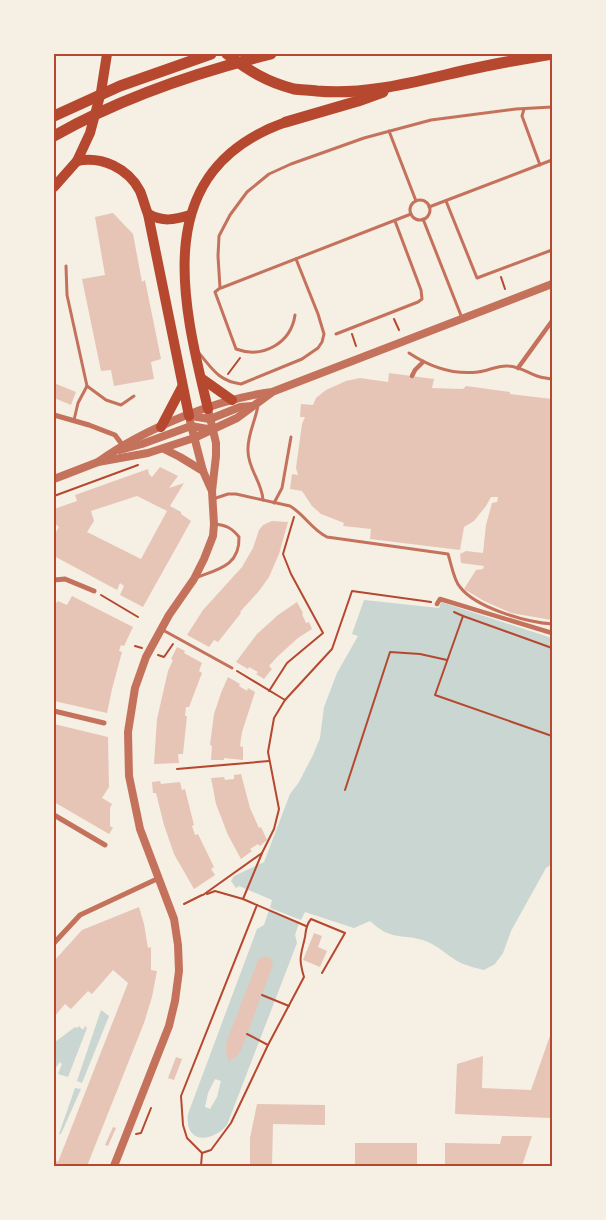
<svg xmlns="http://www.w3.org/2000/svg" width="606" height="1220" font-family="Commissioner,sans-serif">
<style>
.water{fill:#c9d6d2}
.pier{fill:#f6efe4}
.building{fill:#e6c5b7;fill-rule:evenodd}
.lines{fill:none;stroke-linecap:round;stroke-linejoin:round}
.path{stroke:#b5482f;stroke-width:2}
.service{stroke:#c5725c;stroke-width:3}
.pedestrian{stroke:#c5725c;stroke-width:4.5}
.minor{stroke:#c5725c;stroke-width:5}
.tertiary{stroke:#c5725c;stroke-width:8}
.trunk{stroke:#b5482f;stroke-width:10}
.motorway{stroke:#b5482f;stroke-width:11}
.neatline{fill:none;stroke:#b5482f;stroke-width:2}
</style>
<rect width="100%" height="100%" fill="#f6efe4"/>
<g class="water">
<path d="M364,600L439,608L441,602L552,638V864L546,868L511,931L503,953L495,964L484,970C476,968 468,966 461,963C450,958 440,947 428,942C404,932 393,943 370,921L354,928L305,912L301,920L270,908L272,900L239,886L236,888L231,881L234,876L264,862L290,794L299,782L313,755L320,738L324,707L337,673L358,636L352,634Z"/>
<path d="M269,910L299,923L295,935L297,943L227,1125C212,1143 184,1144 188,1114L257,929L264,925Z"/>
<path d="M101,1010L109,1016L82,1083L77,1081Z"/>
<path d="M79,1026L83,1030L85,1026L87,1028L68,1077L58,1074L62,1064L60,1062L54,1070V1041L55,1042L75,1027L77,1028Z"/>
<path d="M75,1088L81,1089L61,1134H59Z"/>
</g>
<path class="pier" d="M215,1079L221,1081L217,1097L210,1109L205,1107L208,1093Z"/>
<g class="building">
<path d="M113,213L133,234L142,282L145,280L161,359L151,362L154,379L114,386L111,370L101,371L82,279L105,275L95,217Z"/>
<path d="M389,373L434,379L432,388L463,389L466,386L510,392V394L552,399V620L511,613L484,601L464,589L476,570L483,569L484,566L461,563L460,554L466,551L483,553L486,525L492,503L497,502L498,497H491L486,506L474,521L464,527L460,550L370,539L371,529L343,526L344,523L321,514L312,506L302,491L290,489L292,474L298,475L296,468L302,424L305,417H300L301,404L313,405L316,398L326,390L346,381L360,378L388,382Z"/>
<path d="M54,383L76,392L71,405L54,398Z"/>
<path d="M160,467L178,476L169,488L184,483L170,506L181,512V514L191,521L143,607L120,595L124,586L120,583L117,590L54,556V535L59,527L54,523V509L77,501L75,495L148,469L149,474L152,477ZM137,496L167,511L141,559L87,532L94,521L91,511Z"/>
<path d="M272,521L288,522L279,554L269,577L259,591L240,612L241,613L218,642L214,640L209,647L187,635L203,610L242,567L253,548L259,530L263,525Z"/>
<path d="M72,596L133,627L124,646L121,645L119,651L122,652L112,689L107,713L54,701V605L58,601L67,605Z"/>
<path d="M297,602L303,613L302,614L306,623L309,622L312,629L298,638L278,656L269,666L272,669L264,679L256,674L258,672L249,667L248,669L236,662L257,634L278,615Z"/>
<path d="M177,647L185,651L184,653L202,663L199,671L202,673L189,707H186L185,716H187L183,754H178L179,763L154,764L157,719L168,671L173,660L171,659Z"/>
<path d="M228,677L240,684L239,686L247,691L248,688L255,692L242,732L240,746L243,747V760L224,758V760H211L212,746L210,745L214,714L221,693Z"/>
<path d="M54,724L108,737L109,787L102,798L112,804L110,808V826L113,828L109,834L54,802Z"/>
<path d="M241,774L250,808L259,828L261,827L267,840L260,846L258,844L250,849L252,851L241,859L228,835L216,804L211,778L224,777L225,780L234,779V775Z"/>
<path d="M160,781L161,784L180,782L182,790L185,789L194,825L192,826L195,835L198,834L214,867L211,869L215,875L194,889L174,854L164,825L156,793H153L152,782Z"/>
<path d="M139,907L144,924L148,948L151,947V970L157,971L152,997L144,1023L87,1166H54V1160L58,1162L128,983L113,970L92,994L88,991L71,1009L65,1004L54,1017V961L82,930Z"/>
<path d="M314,933L322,936L318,947L327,951L320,967L303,960Z"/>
<path d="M264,956L271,958L273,965L242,1048L237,1056L228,1062L226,1051V1043L258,960Z"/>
<path d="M552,1030V1114L551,1118L455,1114L457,1064L483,1056L482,1088L531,1090Z"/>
<path d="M176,1057L182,1059L174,1080L168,1078Z"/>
<path d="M257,1104L325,1105V1125L273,1124L272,1166H250V1138Z"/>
<path d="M113,1127L116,1128L108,1146L105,1145Z"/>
<path d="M502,1136H532L522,1166H445V1143L500,1144Z"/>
<rect x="355" y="1143" width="62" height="23"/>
</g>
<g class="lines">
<g class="path">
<path d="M501,277L505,289"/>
<path d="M394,319L399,330"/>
<path d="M352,334L356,346"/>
<path d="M228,374L240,358"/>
<path d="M54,496L138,465"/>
<path d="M101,595L138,617"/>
<path d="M454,612L463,616"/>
<path d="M135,646L142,648"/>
<path d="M552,648L463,616L435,695L552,736"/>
<path d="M158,655L164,657L173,644"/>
<path d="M237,671L285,700"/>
<path d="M269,691L287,663L323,633L291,574L283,554L294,517"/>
<path d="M177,769L269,761"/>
<path d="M345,790L390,652L420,654L447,660"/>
<path d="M207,894L215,891L243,899L306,926"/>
<path d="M203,895L262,853L274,829L279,809L268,752L274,718L285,700L332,649L352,591L431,602"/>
<path d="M243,899L262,853"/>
<path d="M184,904L202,895"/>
<path d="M262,995L289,1006"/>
<path d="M247,1034L268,1045"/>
<path d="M136,1134L141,1133L151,1108"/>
<path d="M202,1153L211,1150L231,1123L268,1045L304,977C298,957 301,956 305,937C306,930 306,925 311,919L345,933L322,973"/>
<path d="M201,1166L202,1153L187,1138L183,1125L181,1096L257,905"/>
</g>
<g class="service">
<path d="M524,109L522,116L540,165"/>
<path d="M389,131L416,201"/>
<circle cx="420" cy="210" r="10"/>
<path d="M446,201L477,278L552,250"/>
<path d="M429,207L552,160"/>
<path d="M423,219L462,318"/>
<path d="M66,266L67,295L87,386"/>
<path d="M221,288L411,214"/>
<path d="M295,315C291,343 263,359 236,349L215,292L220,288L218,256L219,236L230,215L247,192L269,174L291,164L364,138L431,120L516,109L552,107"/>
<path d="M336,334L418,302L422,299L421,290L395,221"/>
<path d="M198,352C212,368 218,381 241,384L302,359L318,348L322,342L324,334L318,314L296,259"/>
<path d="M409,353C430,367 453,375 478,372C488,371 498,365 508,366C522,367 525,372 537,376C542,378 547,378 552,379"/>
<path d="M258,405C256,420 247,435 248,451C248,469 262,482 263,500"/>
<path d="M74,420L78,403L87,386L106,400L121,405L134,396"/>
<path d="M213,499L228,494H236L290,506C305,515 311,529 327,537L448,554C451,563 454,581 460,587C476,608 526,622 552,624"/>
<path d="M274,503L282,488L291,437"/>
<path d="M198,577C219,569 240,565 239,537C232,528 226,525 214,524"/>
<path d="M161,629L232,668"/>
</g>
<g class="pedestrian">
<path d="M518,368L552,321"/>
<path d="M412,376L415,370L423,362"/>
<path d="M437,604L440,599L552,633"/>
</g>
<g class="minor">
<path d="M54,415L89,425L115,435L124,447"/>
<path d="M54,580L65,579L94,591"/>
<path d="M54,711L104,723"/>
<path d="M54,815L105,845"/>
<path d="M54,943L80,915L159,878"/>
</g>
<g class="tertiary">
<path d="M191,416L210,419L240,407L252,406"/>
<path d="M190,421L203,471L211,489"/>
<path d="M164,449L180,457L203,471"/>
<path d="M120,450L142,444L191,426L213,430"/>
<path d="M98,462C144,429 216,399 272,392L552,284"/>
<path d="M54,479L98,462L148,453L194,438L237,418L271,393"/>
<path d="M114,1166L169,1026L175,1001L179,971L178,945L174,919L140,829L129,776L128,732L135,688L146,657L169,615L194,579L204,559L213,536L214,524L212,491L216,456V443L208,409"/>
</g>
<g class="trunk">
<path d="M77,161C102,156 128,168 140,191C143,198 145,207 148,214L189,416"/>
<path d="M54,187L77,161L90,133L101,92L107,54"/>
<path d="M148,214C163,222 174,220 190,215"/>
<path d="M201,378L232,400"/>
<path d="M208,409C181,298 150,170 286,122"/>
<path d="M161,427L182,387"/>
</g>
<g class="motorway">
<path d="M227,54C249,71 267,82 294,89C301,90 309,90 317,91C372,96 427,78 481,67C505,62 529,58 552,54"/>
<path d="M54,116L120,86L211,54"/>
<path d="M286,122L358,101L383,92"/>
<path d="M54,136C119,99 198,72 271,54"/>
</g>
</g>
<rect width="606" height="1220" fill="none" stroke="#f6efe4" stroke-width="110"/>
<rect x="55" y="55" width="496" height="1110" class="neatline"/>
</svg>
